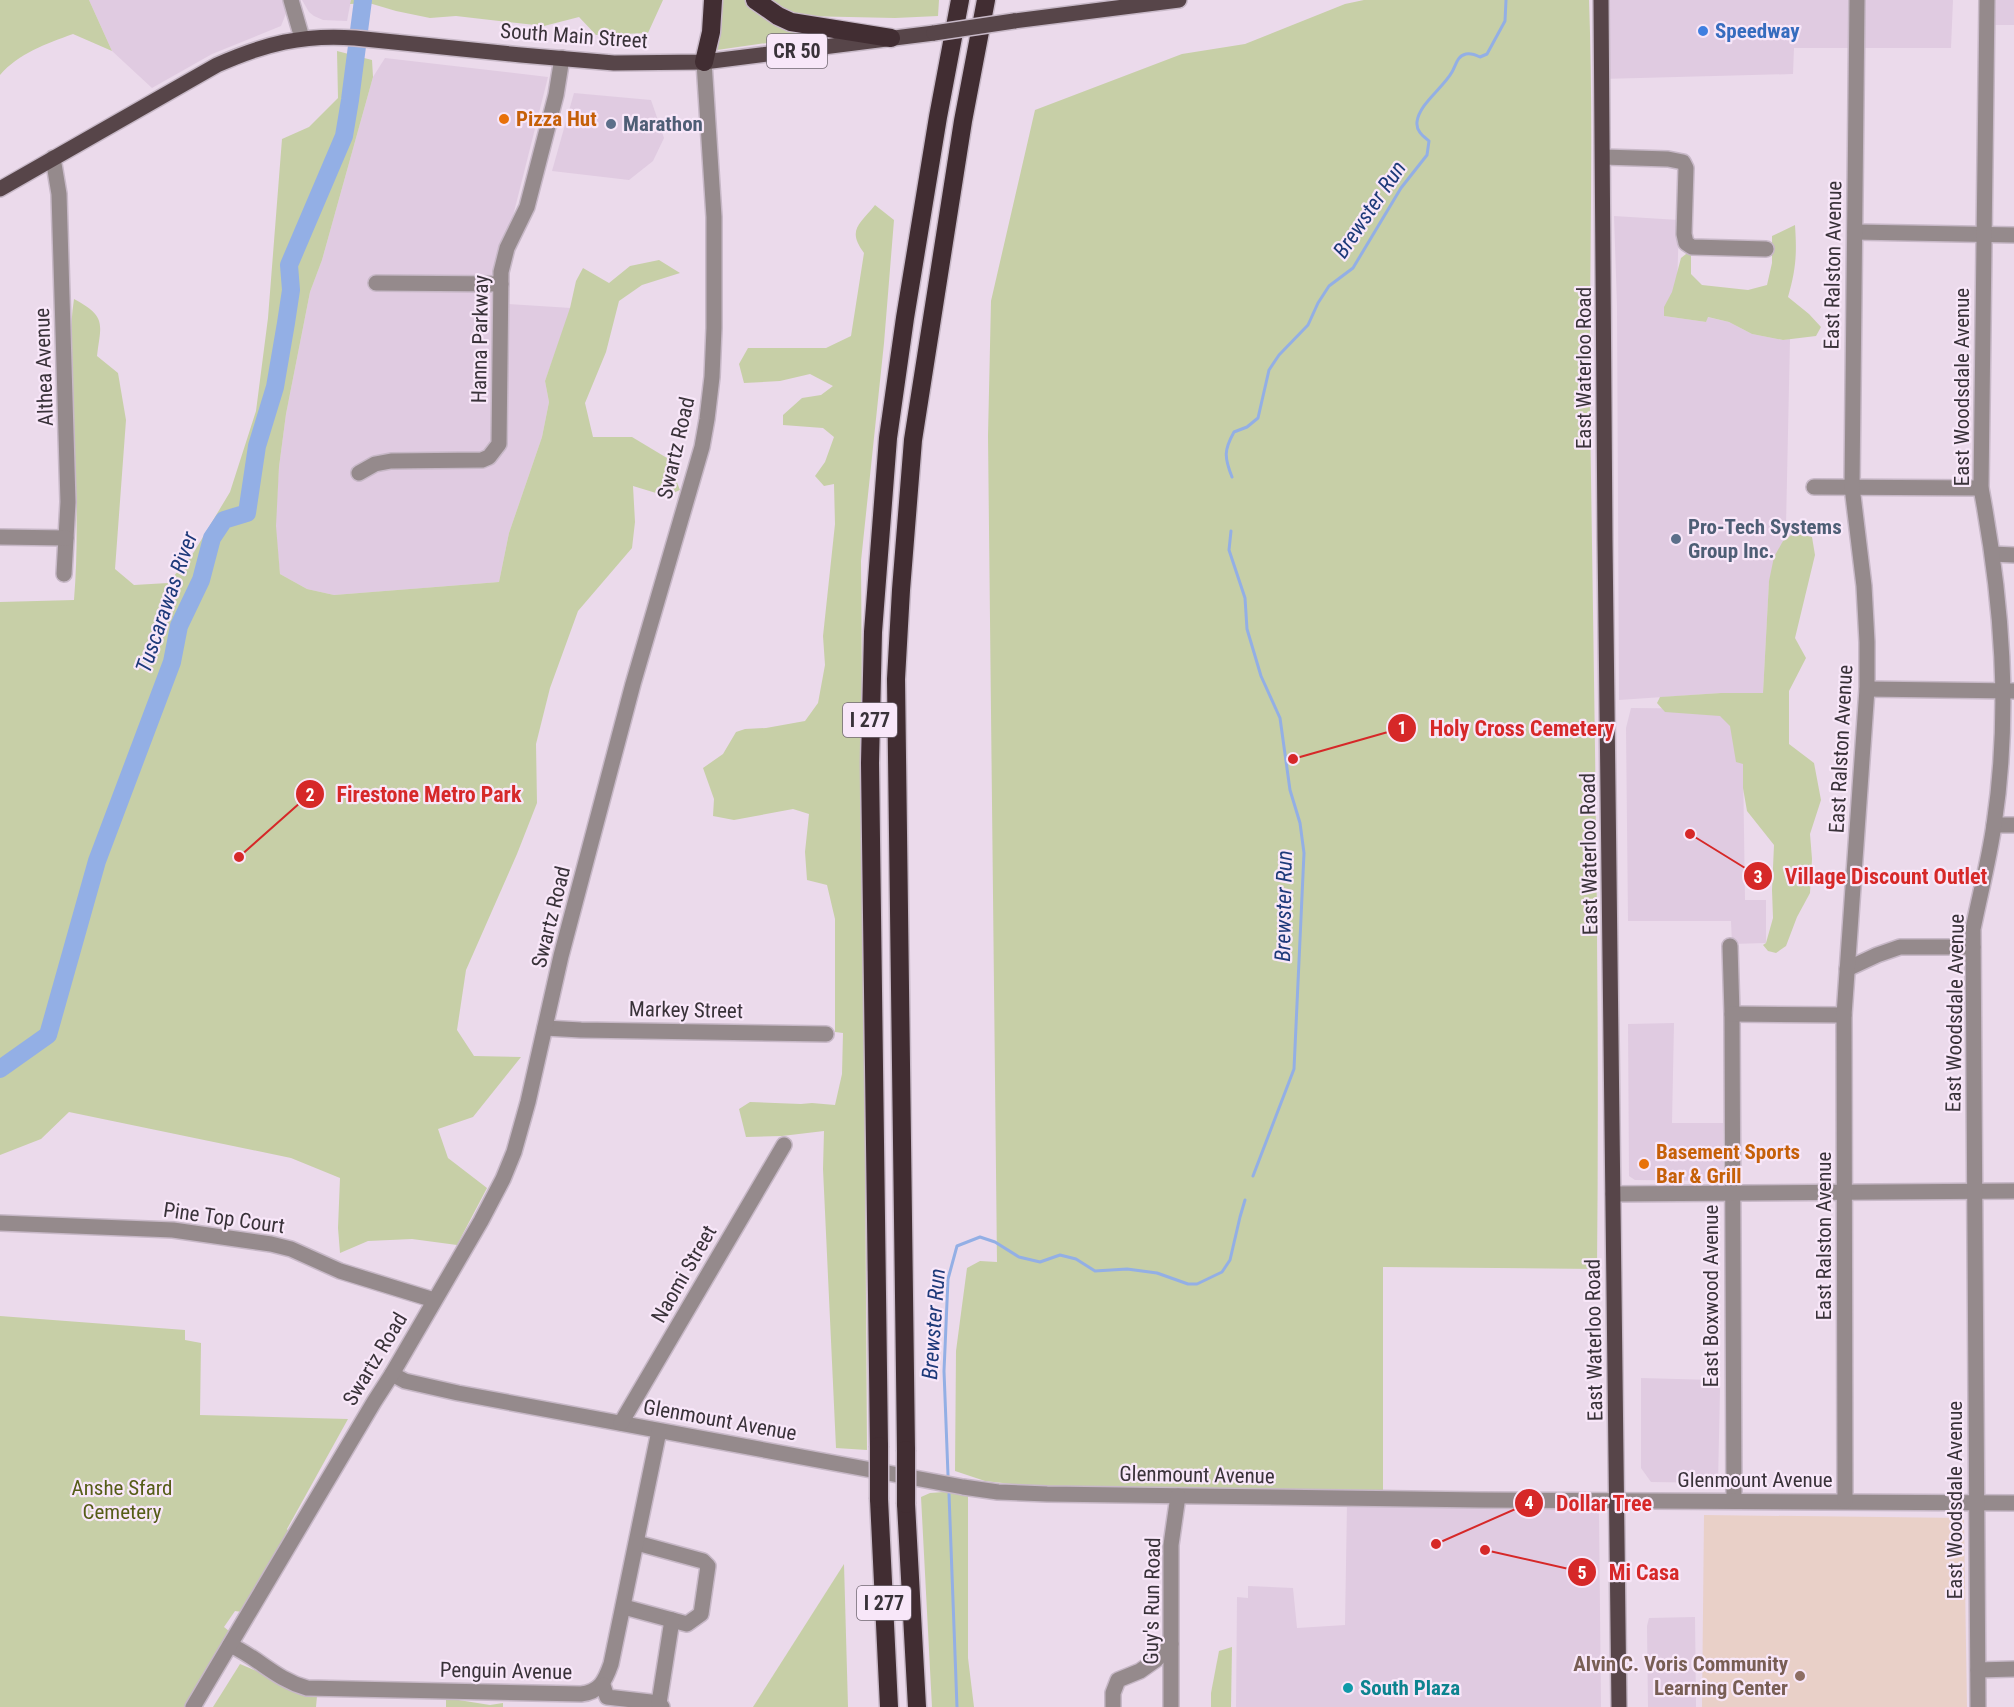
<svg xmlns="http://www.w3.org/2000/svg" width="2014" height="1707" font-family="'Roboto Condensed',sans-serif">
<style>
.built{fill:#e0cbe1}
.education{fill:#e9d0c8}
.green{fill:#c7cfa7}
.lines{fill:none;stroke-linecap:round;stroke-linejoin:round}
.stream{stroke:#93afe5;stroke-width:3}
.river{stroke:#93afe5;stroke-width:18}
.minor-casing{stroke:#c7b8c7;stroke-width:18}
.major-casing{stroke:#c7b8c7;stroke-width:18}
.highway-casing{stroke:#c7b8c7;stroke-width:21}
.minor{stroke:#958a8c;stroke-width:15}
.major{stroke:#574549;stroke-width:15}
.highway{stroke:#412d32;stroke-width:18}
.major-bridge-casing{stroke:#c7b8c7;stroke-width:18;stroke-linecap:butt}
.highway-bridge-casing{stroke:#c7b8c7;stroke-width:21;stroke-linecap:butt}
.major-bridge{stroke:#574549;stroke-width:15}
.highway-bridge{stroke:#412d32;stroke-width:18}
.shop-dot{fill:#3f7fe0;stroke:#f8e7f9;stroke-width:2}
.food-dot{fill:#e8710a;stroke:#f8e7f9;stroke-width:2}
.service-dot{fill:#5c6f8a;stroke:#f8e7f9;stroke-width:2}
.education-dot{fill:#8d6e63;stroke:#f8e7f9;stroke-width:2}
.culture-dot{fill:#0f9aa8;stroke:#f8e7f9;stroke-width:2}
.labels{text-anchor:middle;stroke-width:4.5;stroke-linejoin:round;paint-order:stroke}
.shield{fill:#f8e7f9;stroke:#726873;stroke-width:1.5}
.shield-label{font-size:20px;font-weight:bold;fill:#393239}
.shop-label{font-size:21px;font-weight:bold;fill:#366cbe;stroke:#f8e7f9;text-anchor:start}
.street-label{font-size:21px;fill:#393239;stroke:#f8e7f9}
.food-label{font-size:21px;font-weight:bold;fill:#c56008;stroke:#f8e7f9;text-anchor:start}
.service-label{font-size:21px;font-weight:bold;fill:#4e5e75;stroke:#f8e7f9;text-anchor:start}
.park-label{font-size:21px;fill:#555d17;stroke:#f8e7f9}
.education-label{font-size:21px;font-weight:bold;fill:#785e54;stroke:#f8e7f9;text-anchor:end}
.culture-label{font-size:21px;font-weight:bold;fill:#0d838f;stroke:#f8e7f9;text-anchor:start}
.water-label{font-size:22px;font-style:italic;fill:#1e3a7a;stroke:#f8e7f9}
.leader{fill:none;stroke:#d62828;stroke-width:2}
.callout-dot{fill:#d62828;stroke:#f8e7f9;stroke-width:2}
.mark-label{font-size:18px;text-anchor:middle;font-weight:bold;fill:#fff}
.callout-label{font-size:22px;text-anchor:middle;font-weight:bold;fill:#d62828;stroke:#f8e7f9;stroke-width:4.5;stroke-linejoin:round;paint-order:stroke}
</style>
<rect width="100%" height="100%" fill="#ebdaeb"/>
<g class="built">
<path d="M89,0H282L287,11L281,26L212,54L152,88L112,51Z"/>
<path d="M302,0H351L347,21L323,20L314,16L309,12Z"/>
<path d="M1601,0H1953L1951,48H1794L1793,74L1602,79Z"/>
<rect x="1987" y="0" width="27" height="25"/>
<path d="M385,58L548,77L514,212L496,272L488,278L494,303L571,308L545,381L549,402L542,437L509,533L499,582L334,595L307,589L280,574L275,526L279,467L286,414L310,292L322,260L373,77Z"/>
<path d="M574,93L651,100L664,138L653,161L629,180L552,171Z"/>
<path d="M1614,216L1679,220L1677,291L1664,316L1706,322L1707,317L1729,322L1752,334L1782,340L1790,339L1786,526L1794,533L1783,541L1769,582L1763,693H1721L1619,700L1617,306Z"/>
<path d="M1631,708L1735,709L1743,764L1745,900H1766V943L1732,944L1731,921H1628L1626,728Z"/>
<path d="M1674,1023L1672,1123H1723V1181L1635,1180L1629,1176L1628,1024Z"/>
<path d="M1641,1378L1714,1380L1720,1388L1718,1483L1651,1482L1641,1468Z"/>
<path d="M1347,1503L1590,1506L1599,1512L1601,1707H1236L1237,1597L1248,1598V1586L1293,1588L1297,1628L1345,1625Z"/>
<path d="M1695,1617L1696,1707H1648L1647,1626L1649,1618Z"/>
</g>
<path class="education" d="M1704,1515L1964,1518L1967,1707H1702Z"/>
<g class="green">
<path d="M0,0H89L112,51L73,34C46,44 19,53 0,75Z"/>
<path d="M351,0H663L648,33L596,35L579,17L544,26L456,16L430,18L396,11L369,3L350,4Z"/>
<path d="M717,0H747L809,32V37L717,50L715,34Z"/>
<path d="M765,0H939L938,16L895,18L803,16L773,7Z"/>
<path d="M1364,0H1589C1594,136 1589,272 1590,408C1594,695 1600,982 1597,1269L1383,1267V1490L1048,1488L985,1481L955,1471L956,1351L967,1268L980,1261L997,1262L988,436L991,301L1035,110L1182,54L1245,44L1345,4Z"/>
<path d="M337,51L372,60L373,77L322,260L310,292L286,414L279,467L276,526L280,574L307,589L334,595L499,582L509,533L542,437L549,402L545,381L570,308L576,281L583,268L609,283L630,266L659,260L680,273L642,285L619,301L606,352L585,403L593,437H632L667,458L680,490L666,496L633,486L635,522L632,548L578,611L550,688L536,744L537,803L517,854L466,970L457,1030L474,1056L521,1057L473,1117L438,1129L448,1158L487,1188L457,1245L412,1239L368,1241L340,1253L338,1228L340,1178L291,1158L69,1112L41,1139L0,1155V602L74,600C79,539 76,476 73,415C72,376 68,338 74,299C107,317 101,323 97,356L118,373L126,420L115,569L134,585L168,583L194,552L230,492L256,411L268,318L282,139L309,127L338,98Z"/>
<path d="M875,205L894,220L884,343L861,561L867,1450L836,1448L823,1169L824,1131L782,1136L746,1137L739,1109L750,1102L801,1104L812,1103L835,1105L842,1074L843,1033L835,1032V919L827,885L807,880L805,852L809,814L793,809L734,820L713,816L714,799L703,768L723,754L736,732L745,729L766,728L805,721L818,703L825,665L823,636L835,524L834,484L824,486L815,476L825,462L834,437L823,428L783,425V415L802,398L821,395L833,386L810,374L780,381L744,383L739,364L748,348H826L851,336L864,253C847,230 859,225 875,205Z"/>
<path d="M1795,225C1797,254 1796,269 1788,297L1809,314L1821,327L1816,336L1783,340L1752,334L1729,322L1708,317L1706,322L1664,316V307L1672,292L1681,258L1691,250V274L1702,285L1748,290L1767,285L1772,263V236Z"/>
<path d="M1794,533L1812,537L1815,555L1795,638L1806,658L1789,691V744L1814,763L1821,800L1810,834L1812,859L1810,893L1797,917L1786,946L1776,953L1768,951L1763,945L1766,943L1773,918L1772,890L1774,845L1747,811L1743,788V764L1736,762L1730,726L1720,716L1665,712L1657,703L1660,697L1721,693H1763L1769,581L1774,557L1783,541Z"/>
<path d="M0,1316L185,1330V1340L201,1343L200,1415L348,1419L287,1529L290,1534L242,1612L235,1611L224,1627L229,1631L187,1707H0Z"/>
<path d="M944,1492L968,1495V1658L974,1707H932L921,1497L930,1493Z"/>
<path d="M844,1564L848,1707H753Z"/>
<path d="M1232,1647L1231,1707H1211V1693L1219,1651Z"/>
<path d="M240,1664L317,1696L316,1707H213Z"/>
<path d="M446,1698L490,1705L503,1703V1707H446Z"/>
</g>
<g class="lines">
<g class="stream">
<path d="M1232,477C1224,457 1224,450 1234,432L1247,427L1258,418L1269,370L1279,355L1308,325L1318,303L1329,286L1353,268L1401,188L1427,155L1429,141C1423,136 1416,131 1417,122C1419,104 1443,88 1452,72C1456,65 1457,56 1466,54C1471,53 1476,55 1480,57L1487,54L1505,21L1506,0"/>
<path d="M1231,531L1229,550L1245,598L1247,629L1261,676L1280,718L1290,790L1300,823L1304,853L1294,1069L1253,1176"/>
<path d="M948,1475L944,1371L948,1279L957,1246L980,1237L995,1242L1019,1257L1040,1262L1060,1255L1076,1259L1095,1271L1127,1269L1157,1273L1188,1284H1197L1222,1272L1230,1260L1240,1217L1245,1200"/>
<path d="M949,1494L957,1707"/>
</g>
<path class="river" d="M0,1069L48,1035L97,861L172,662L179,626L201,580L212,538L224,520L247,513L257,446L275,387L286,323L291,290L289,265L344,136L350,100L363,0"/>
<defs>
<g id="minor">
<path d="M291,0L302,38"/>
<path d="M1603,157L1668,159L1683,162L1686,168L1684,234L1686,243L1692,247L1766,249"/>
<path d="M53,158L59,194L68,502L64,574"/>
<path d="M1855,232L2014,235"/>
<path d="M376,283L501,284"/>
<path d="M359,473L375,464L391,461L482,460L489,457L499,444L501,272L507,248L527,207L556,95L562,58"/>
<path d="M1814,487L1981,488"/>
<path d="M0,537L66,538"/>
<path d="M1993,554L2014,555"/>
<path d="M1867,689L2014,691"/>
<path d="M1994,825H2014"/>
<path d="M1730,946L1732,1014L1734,1501"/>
<path d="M1847,969L1877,955L1900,947H1973"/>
<path d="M1732,1014L1844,1015"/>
<path d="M545,1028L581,1030L826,1034"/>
<path d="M1613,1194L2014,1191"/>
<path d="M0,1223L173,1230L271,1244L291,1249L340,1271L434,1300"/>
<path d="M392,1374L405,1381L458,1393L963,1487L998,1492L1047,1494L1481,1500L2014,1503"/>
<path d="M621,1423L784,1145"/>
<path d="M1845,1501L1844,1015L1867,689V642L1864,586L1852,487L1857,0"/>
<path d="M624,1607L687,1624L701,1614L708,1566L703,1561L637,1543"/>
<path d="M230,1645C259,1658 275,1679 307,1688L581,1694C600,1692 605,1681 611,1664L659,1431"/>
<path d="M1978,1670L2014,1669"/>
<path d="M603,1685L607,1697L659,1703"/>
<path d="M193,1707L374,1402L392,1374L481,1221L503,1179L514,1152L528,1102L561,956L633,684L702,447L707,419L712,377L714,328V217L704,62"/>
<path d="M662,1707L659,1703L672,1620"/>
<path d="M1113,1707V1693L1118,1680L1140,1671L1157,1659L1171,1644"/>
<path d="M1171,1707V1545L1178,1496"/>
<path d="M1978,1707L1973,929C1980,894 1989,860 1994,825C2011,712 2002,600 1981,488L1987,0"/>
</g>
<g id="major">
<path d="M1601,0L1605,541L1619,1707"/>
<path d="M1014,21L1179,0"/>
<path d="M0,189L217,65C264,44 303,34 355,38L521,55L614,63L704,62L934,33"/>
</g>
<g id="highway">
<path d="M755,0L778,16L791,22L891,38"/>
<path d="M704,62L711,32L713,0"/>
<path d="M879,1446L870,763L873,632L888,438L905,318L938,117L960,0"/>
<path d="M906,1450L896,679L901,590L913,440L963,121L986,0"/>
<path d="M879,1499L889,1707"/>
<path d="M906,1504L917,1707"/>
</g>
</defs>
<use href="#minor" class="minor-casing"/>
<use href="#major" class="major-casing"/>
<use href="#highway" class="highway-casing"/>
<use href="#minor" class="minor"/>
<use href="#major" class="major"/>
<use href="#highway" class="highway"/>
<defs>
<path id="major-bridge" d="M934,33L1014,21"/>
<g id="highway-bridge">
<path d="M879,1446V1499"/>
<path d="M906,1450V1504"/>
</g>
</defs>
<use href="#major-bridge" class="major-bridge-casing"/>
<use href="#highway-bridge" class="highway-bridge-casing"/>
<use href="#major-bridge" class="major-bridge"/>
<use href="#highway-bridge" class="highway-bridge"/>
</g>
<circle class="shop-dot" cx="1703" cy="31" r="6"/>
<g class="food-dot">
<circle cx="504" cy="119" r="6"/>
<circle cx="1644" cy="1164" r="6"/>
</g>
<g class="service-dot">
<circle cx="611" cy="124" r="6"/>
<circle cx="1676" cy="539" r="6"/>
</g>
<circle class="education-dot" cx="1800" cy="1676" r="6"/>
<circle class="culture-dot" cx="1348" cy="1688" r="6"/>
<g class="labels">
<g class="shield">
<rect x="767" y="34" width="60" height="34" rx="4.5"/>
<rect x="843" y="703" width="54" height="34" rx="4.5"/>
<rect x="857" y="1586" width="54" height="34" rx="4.5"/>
</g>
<g class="shield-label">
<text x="797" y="58">CR 50</text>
<text x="870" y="727">I 277</text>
<text x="884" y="1610">I 277</text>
</g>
<g class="shop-label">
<text x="1715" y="38">Speedway</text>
</g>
<g class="street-label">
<text transform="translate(574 36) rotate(4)" y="7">South Main Street</text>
<text transform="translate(1833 265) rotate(-89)" y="7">East Ralston Avenue</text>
<text transform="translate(480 339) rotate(-89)" y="7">Hanna Parkway</text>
<text transform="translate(44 367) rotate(-92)" y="7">Althea Avenue</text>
<text transform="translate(1584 368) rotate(-90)" y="7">East Waterloo Road</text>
<text transform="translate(1962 387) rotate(-90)" y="7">East Woodsdale Avenue</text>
<text transform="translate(676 448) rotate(-77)" y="7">Swartz Road</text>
<text transform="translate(1841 749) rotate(-87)" y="7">East Ralston Avenue</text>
<text transform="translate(1589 854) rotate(-91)" y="7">East Waterloo Road</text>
<text transform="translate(551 917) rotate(-76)" y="7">Swartz Road</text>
<text transform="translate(686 1010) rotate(1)" y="7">Markey Street</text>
<text transform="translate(1955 1013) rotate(-89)" y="7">East Woodsdale Avenue</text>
<text transform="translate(224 1218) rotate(8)" y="7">Pine Top Court</text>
<text transform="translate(1824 1236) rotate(-90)" y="7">East Ralston Avenue</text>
<text transform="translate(684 1274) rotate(-60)" y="7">Naomi Street</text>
<text transform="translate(1711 1296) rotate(-90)" y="7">East Boxwood Avenue</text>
<text transform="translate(1594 1340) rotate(-91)" y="7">East Waterloo Road</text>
<text transform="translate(375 1359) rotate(-59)" y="7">Swartz Road</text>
<text transform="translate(720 1420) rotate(10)" y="7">Glenmount Avenue</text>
<text transform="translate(1197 1475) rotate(1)" y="7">Glenmount Avenue</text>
<text x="1755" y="1487">Glenmount Avenue</text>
<text transform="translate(1955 1500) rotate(-90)" y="7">East Woodsdale Avenue</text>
<text transform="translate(1152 1601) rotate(-89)" y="7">Guy's Run Road</text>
<text transform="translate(506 1671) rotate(1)" y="7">Penguin Avenue</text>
</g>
<g class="food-label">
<text x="516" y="126">Pizza Hut</text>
<text x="1656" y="1159">Basement Sports<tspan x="1656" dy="24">Bar &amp; Grill</tspan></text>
</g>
<g class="service-label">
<text x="623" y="131">Marathon</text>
<text x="1688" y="534">Pro-Tech Systems<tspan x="1688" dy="24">Group Inc.</tspan></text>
</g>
<g class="park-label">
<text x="122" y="1495">Anshe Sfard<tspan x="122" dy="24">Cemetery</tspan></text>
</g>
<g class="education-label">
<text x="1788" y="1671">Alvin C. Voris Community<tspan x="1788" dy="24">Learning Center</tspan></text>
</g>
<g class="culture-label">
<text x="1360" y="1695">South Plaza</text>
</g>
<g class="water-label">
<text transform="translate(1369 209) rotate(-56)" y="8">Brewster Run</text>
<text transform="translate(166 602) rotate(-71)" y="8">Tuscarawas River</text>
<text transform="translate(1283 906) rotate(-89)" y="8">Brewster Run</text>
<text transform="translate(933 1324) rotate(-86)" y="8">Brewster Run</text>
</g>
</g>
<path class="leader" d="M1293 759L1402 728M239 857L310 794M1690 834L1758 876M1436 1544L1529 1503M1485 1550L1582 1572"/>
<g class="callout-dot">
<circle cx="1293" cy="759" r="6"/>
<circle cx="239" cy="857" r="6"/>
<circle cx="1690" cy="834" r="6"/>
<circle cx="1436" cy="1544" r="6"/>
<circle cx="1485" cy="1550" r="6"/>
<circle cx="1402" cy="728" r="15"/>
<circle cx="310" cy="794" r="15"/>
<circle cx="1758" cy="876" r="15"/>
<circle cx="1529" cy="1503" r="15"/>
<circle cx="1582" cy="1572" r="15"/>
</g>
<g class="mark-label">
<text x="1402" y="734">1</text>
<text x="310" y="801">2</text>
<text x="1758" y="883">3</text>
<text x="1529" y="1509">4</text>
<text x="1582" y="1579">5</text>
</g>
<g class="callout-label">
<text x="1522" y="736">Holy Cross Cemetery</text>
<text x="429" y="802">Firestone Metro Park</text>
<text x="1886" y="884">Village Discount Outlet</text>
<text x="1604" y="1511">Dollar Tree</text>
<text x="1644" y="1580">Mi Casa</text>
</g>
</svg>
